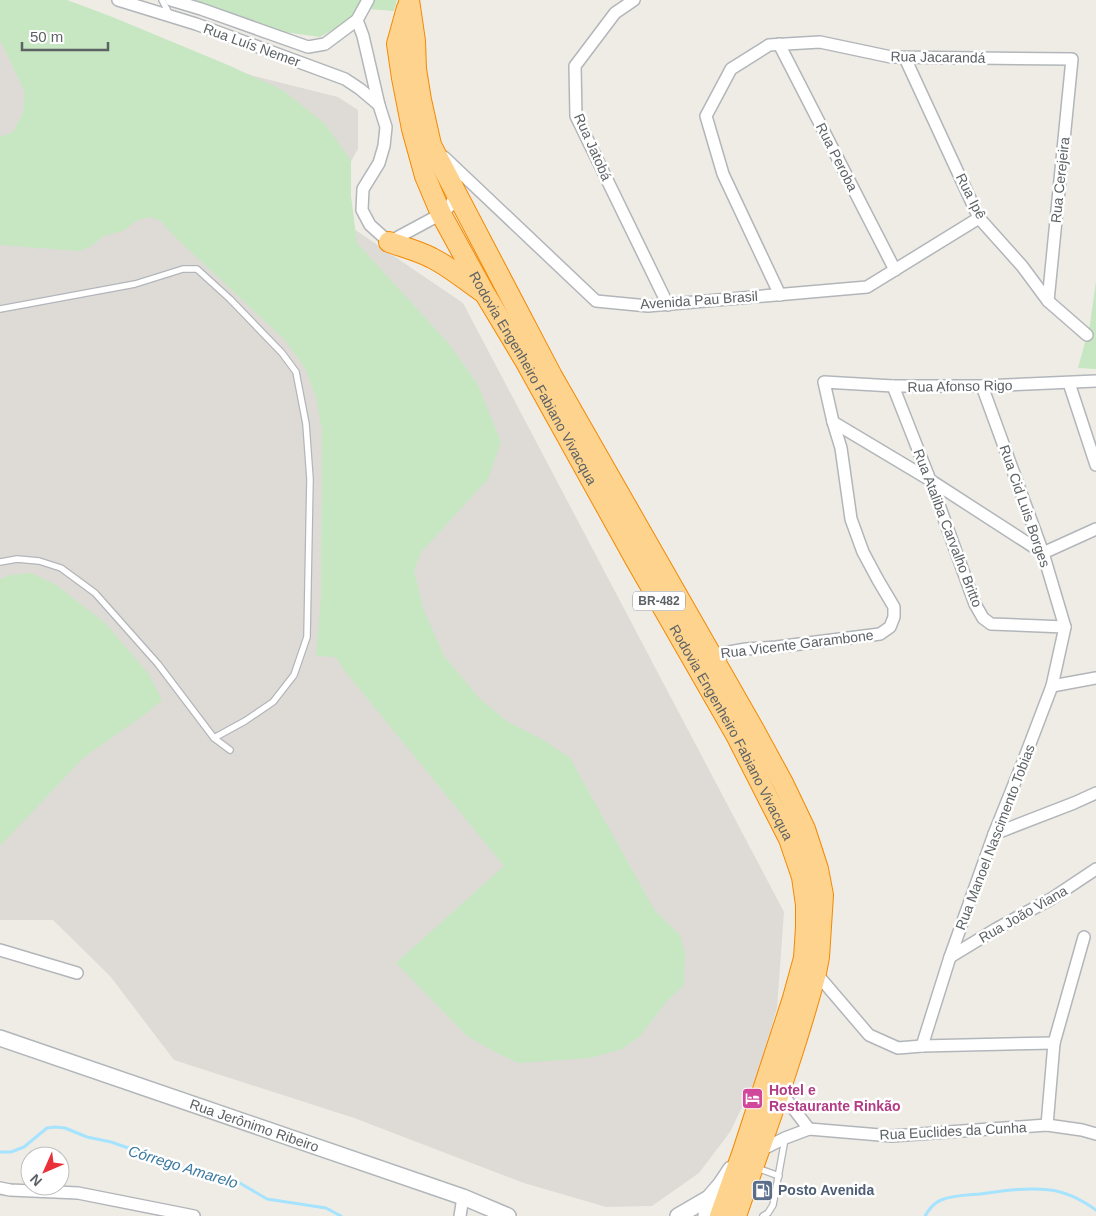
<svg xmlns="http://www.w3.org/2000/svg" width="1096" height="1216" font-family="Arial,sans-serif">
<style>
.industrial{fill:#dedbd7}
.green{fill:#c6e7c1}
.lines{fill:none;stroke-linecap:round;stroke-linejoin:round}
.stream{stroke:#a5e3ff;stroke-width:3}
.lane-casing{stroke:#b2b6ba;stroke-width:8}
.street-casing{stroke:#b2b6ba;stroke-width:14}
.secondary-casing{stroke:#b1b6ba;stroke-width:18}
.highway-casing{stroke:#f48900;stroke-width:22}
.lane{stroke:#fff;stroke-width:5.5}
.street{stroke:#fff;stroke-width:11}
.secondary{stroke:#fff;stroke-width:15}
.highway{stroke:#fdd38e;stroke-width:20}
.labels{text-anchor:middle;stroke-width:5;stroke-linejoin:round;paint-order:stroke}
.shield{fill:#fff;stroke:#8e9193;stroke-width:1}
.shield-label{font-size:12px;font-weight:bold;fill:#5d6265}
.street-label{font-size:14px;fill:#5d6265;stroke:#fff}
.hotel-label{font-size:14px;font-weight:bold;fill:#b23c85;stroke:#fff;text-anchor:start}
.service-label{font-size:14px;font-weight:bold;fill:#4e5e75;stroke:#fff;text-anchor:start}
.water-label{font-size:15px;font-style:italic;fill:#3b79a0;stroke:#fff}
</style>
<rect width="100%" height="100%" fill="#efece5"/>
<path class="industrial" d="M0,0H3L254,76L338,97L358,110V149L339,183L354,229L463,303L784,912L777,1008L758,1074L730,1132L699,1173L652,1206L606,1207L524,1183L354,1118L174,1060L110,976L53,920H0Z"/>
<g class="green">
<path d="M0,0H67L110,16L228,65L284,91L324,123L351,160V196L357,243L450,345L478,385L501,442L488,479L422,551L414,570L423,608L444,656L480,699L508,722L545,741L570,758L655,911L680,935L685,954L684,985L667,1001L640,1036L622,1049L590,1058L518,1063L495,1052L467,1036L396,963L504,866L344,670L336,657L316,656L321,597L322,430L316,397L305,368L285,340L174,236L161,221L151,217L136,221L123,231L104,236L90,247L79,251L0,245V137L13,132L23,113L25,92L0,40Z"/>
<path d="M185,0H397L394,11L369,9L320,37L284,32L213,10Z"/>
<path d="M1096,281V369L1078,368L1090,324Z"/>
<path d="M31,573L55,584L105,623L148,673L162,700L148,712L83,758L0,846V579L11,575Z"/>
</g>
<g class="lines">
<g class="stream">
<path d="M0,1152H11L24,1147L47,1128L55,1127L65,1128L87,1137L111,1142L134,1150L159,1162L173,1167L238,1182L267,1199L326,1208L341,1216"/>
<path d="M925,1216C929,1209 934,1203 941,1200C953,1195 968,1195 980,1194C1002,1191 1027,1187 1050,1190C1067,1192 1082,1200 1096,1210"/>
</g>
<defs>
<g id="lane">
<path d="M162,0L170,15"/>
<path d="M0,309L135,284L183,269H197L230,299L282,353L296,372L306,424L310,479L307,637L294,675L273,702L245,721L214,738"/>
<path d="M0,562L17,559L39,561L61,568L95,593L158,664L214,738L230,750"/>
<path d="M757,1168L779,1176"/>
<path d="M763,1216L768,1213L773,1205L785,1139"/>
</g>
<g id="street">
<path d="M118,0L196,24L345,79L360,89L379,105"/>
<path d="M171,0L201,9L308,47L325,44L357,20L368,0"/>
<path d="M634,0L615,13L575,66L576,116L668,305"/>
<path d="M357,20L363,36L379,105L386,127L384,146L379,163L363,189L362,210L370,225L389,242L441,214L450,206L456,194"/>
<path d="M779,44L895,270"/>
<path d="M905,58L979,218L1022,266L1048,301L1087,335"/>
<path d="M444,157L596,301L648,306L867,287L979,218"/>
<path d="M780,295L723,174L706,116L731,69L769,45L820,42L891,57L1072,59L1048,301"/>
<path d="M1069,383L1096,465"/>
<path d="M893,386L930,480L975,604L983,618L991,624L1065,627"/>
<path d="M833,422L930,480L1043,553L1096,529"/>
<path d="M712,655L746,649L776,647L880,634L890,627L894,617V607L878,580L863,552L851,519L841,448L833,422L824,382L893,386H982L1096,381"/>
<path d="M1052,686L1096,678"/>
<path d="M994,834L1074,803L1096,793"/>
<path d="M0,950L77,973"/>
<path d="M950,957L996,929L1051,899L1096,869"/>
<path d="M816,973L869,1035L898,1048L922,1046L1054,1043"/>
<path d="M922,1046L950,957L994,834L1023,762L1052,686L1065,627L1043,553L982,386"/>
<path d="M780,1091L809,1129"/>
<path d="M1047,1125L1054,1043L1084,937"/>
<path d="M759,1151L785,1138L809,1129L892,1136L1047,1125L1082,1130L1096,1134"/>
<path d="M0,1188L10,1190L78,1193L194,1216"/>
<path d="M460,1216L463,1197"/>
</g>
<g id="secondary">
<path id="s1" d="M0,1038L463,1197L508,1216"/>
<path d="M678,1216L709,1198L721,1184L731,1169"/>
<path d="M706,1216L709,1198"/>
</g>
<g id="highway">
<path d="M409,0L415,41L416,69L421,100L431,145L552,376L753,728L783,783L805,829L818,869L823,895L819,957L816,973C794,1056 764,1135 736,1216"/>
<path id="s2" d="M407,8L397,44L402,78L412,129L425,176L441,214L485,294L524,359L635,559L736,735L789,839L802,877L806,905V927L804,958L793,998L743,1151L720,1216"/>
<path d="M389,242C403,247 419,251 432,258C450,267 465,280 481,291"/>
</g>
</defs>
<use href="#lane" class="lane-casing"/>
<use href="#street" class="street-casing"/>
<use href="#secondary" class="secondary-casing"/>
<use href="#highway" class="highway-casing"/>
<use href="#lane" class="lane"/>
<use href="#street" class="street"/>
<use href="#secondary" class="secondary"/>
<use href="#highway" class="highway"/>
</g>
<defs>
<symbol id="hotel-square" viewBox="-11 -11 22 22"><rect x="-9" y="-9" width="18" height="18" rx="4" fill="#d1479c" stroke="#fff"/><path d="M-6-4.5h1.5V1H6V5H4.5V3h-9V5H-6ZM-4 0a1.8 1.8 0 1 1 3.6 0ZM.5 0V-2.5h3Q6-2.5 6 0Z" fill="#fff"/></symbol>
<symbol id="fuel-square" viewBox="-11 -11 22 22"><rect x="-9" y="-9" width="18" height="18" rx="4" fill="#5c6f8a" stroke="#fff"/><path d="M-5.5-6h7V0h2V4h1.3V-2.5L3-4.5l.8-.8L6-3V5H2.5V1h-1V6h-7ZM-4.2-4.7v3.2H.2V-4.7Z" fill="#fff"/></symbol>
</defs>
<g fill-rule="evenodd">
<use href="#hotel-square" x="740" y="1086" width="25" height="25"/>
<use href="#fuel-square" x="750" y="1178" width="25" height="25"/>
</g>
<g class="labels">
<rect class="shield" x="633" y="591.5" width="52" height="19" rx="4"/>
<g class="shield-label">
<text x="659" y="605">BR-482</text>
</g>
<g class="street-label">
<text transform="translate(252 45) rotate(20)" y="5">Rua Luís Nemer</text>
<text transform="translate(938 57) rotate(1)" y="5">Rua Jacarandá</text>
<text transform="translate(593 147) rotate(66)" y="5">Rua Jatobá</text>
<text transform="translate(837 157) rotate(63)" y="5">Rua Peroba</text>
<text transform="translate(1060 180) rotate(-84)" y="5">Rua Cerejeira</text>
<text transform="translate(971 196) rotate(63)" y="5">Rua Ipê</text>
<text transform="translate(699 300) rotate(-4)" y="5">Avenida Pau Brasil</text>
<text dy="5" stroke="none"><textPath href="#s2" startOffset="402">Rodovia Engenheiro Fabiano Vivacqua</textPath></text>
<text transform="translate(960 386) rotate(-1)" y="5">Rua Afonso Rigo</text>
<text transform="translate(1025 506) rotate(71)" y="5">Rua Cid Luis Borges</text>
<text transform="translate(948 528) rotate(69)" y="5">Rua Ataliba Carvalho Britto</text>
<text transform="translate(797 644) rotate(-7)" y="5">Rua Vicente Garambone</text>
<text dy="5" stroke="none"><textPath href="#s2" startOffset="808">Rodovia Engenheiro Fabiano Vivacqua</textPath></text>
<text transform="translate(995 837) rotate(-69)" y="5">Rua Manoel Nascimento Tobias</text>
<text transform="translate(1023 914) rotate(-30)" y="5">Rua João Viana</text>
<text dy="5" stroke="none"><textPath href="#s1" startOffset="269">Rua Jerônimo Ribeiro</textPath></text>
<text transform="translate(953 1131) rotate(-3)" y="5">Rua Euclides da Cunha</text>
</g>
<g class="hotel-label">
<text x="769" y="1095">Hotel e<tspan x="769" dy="16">Restaurante Rinkão</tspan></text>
</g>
<g class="service-label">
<text x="778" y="1195">Posto Avenida</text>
</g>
<g class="water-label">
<text transform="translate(183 1167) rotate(17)" y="5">Córrego Amarelo</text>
</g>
</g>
<g transform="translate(45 1171) rotate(225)"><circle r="24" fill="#ffffff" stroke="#bec0c1"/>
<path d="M0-4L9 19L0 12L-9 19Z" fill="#ea3039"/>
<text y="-8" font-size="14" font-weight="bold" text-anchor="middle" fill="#5d6265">N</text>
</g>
<path d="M22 42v8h86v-8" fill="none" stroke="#5d6265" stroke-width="2.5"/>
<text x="30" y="42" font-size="15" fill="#5d6265" stroke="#ffffff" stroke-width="4" paint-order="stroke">50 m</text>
</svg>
